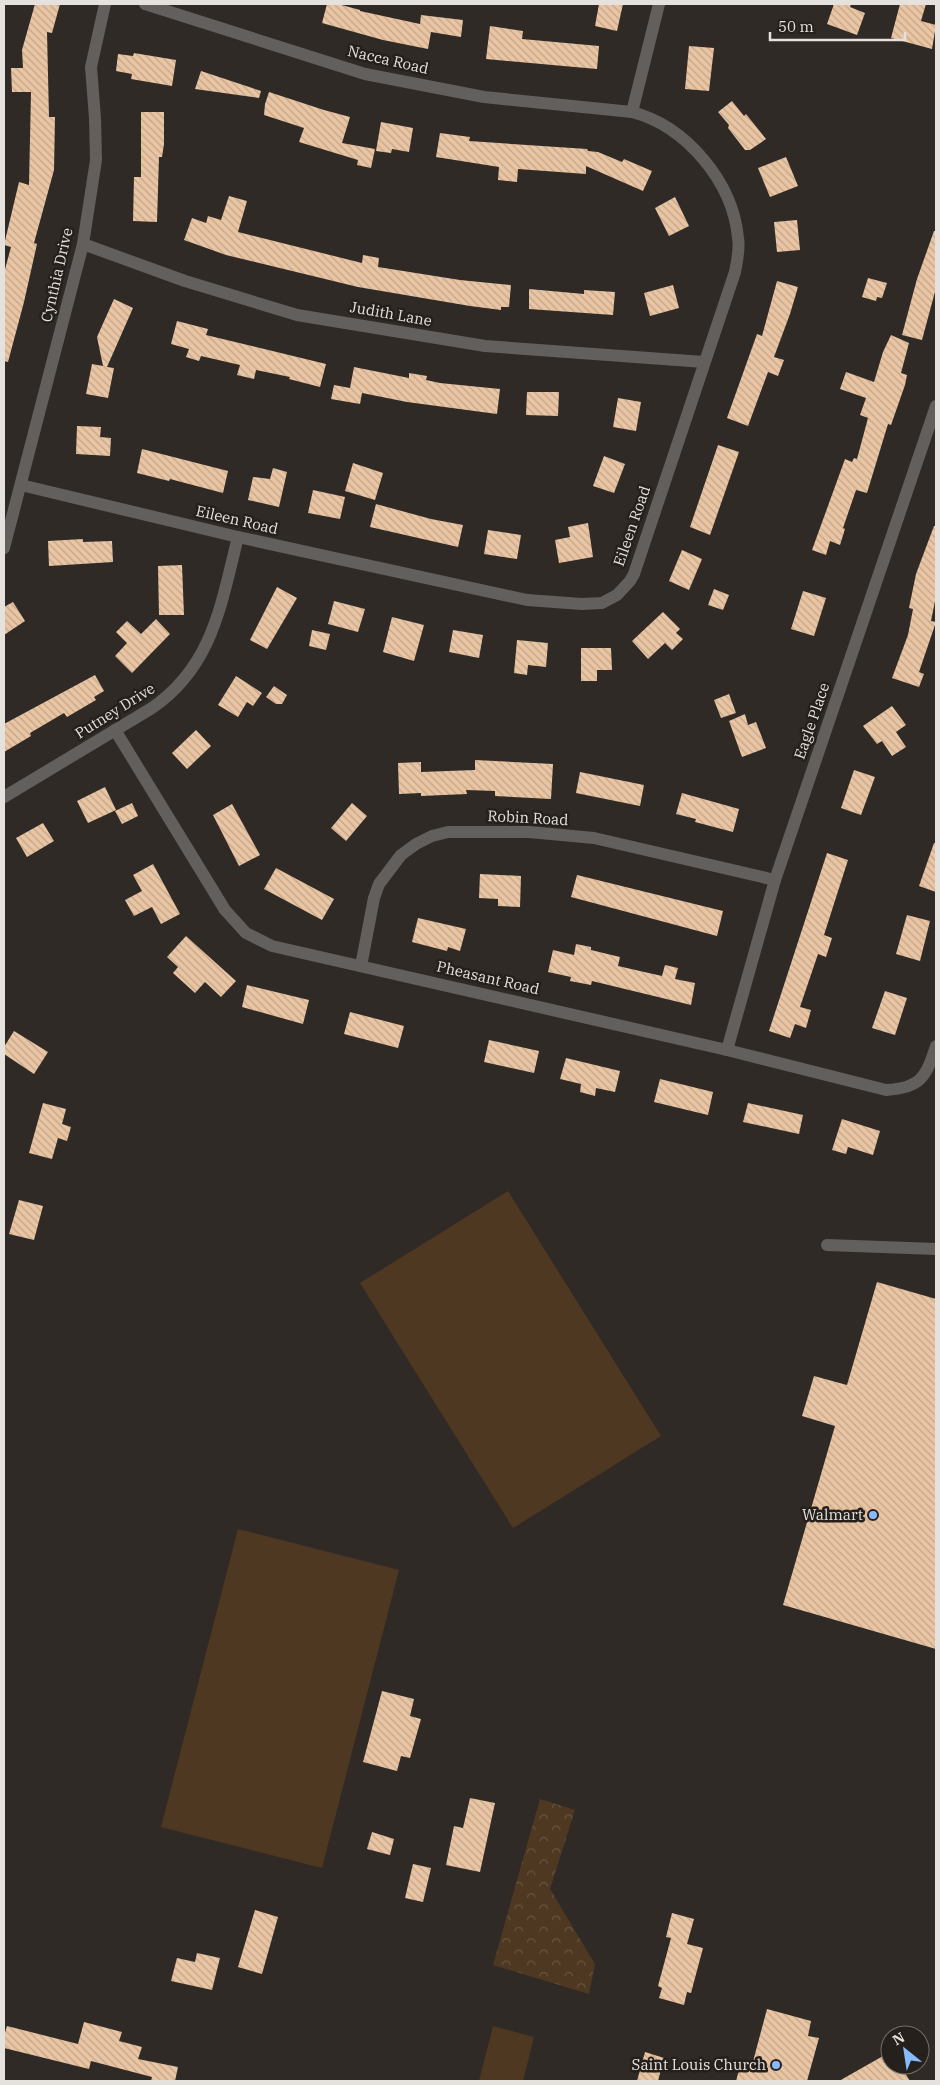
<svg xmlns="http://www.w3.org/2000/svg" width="940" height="2085" font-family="'IBM Plex Serif',serif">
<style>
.park{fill:url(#park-crowns)}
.pitch{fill:#4f3822}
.building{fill:url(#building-back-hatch)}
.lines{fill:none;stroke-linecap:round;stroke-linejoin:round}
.minor{stroke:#625f5c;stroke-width:12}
.poi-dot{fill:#89bafc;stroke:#25201b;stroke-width:2}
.labels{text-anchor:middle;stroke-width:5;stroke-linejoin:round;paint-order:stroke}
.street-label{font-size:15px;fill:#e5e2de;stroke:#25201b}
.poi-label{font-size:15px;fill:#e5e2de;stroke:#25201b;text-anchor:end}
</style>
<defs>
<pattern id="park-crowns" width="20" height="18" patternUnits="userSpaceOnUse" patternTransform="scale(1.25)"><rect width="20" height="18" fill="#4f3822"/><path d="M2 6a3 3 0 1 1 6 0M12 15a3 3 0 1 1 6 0" fill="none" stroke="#685442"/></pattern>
<pattern id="building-back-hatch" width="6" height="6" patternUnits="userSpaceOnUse" patternTransform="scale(1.25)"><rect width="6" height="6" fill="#eac5a3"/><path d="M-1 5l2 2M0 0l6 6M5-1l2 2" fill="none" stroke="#c1a58b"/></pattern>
</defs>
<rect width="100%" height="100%" fill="#2f2a25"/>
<path class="park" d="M540,1799L575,1810L550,1889L595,1964L589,1994L493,1965Z"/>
<g class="pitch">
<path d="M508,1191L661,1436L513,1528L360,1283Z"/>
<path d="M238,1529L399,1570L322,1868L161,1827Z"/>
<path d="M493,2026L534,2037L523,2081H479Z"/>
</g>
<g class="building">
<path d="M35,4H60L52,33L47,32L49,117H55L54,170L34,243L37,244L24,302L8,362L4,361V273L11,247L4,245L19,182L29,185L31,92H12L11,68H23L22,50Z"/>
<path d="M327,4H338L360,10V11L420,24L421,15L463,20L461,37L431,32L428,49L383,40L322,23Z"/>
<path d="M599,4H623L617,31L595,26Z"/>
<path d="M834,4H851L850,7L865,13L857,35L827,24Z"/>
<path d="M900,4H926L921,21L936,25L932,49L891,38Z"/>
<path d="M490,26L523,31L522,39L599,46L597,69L486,59Z"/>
<path d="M689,46L714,48L709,91L685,89Z"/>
<path d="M134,53L176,60L172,86L131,79L132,74L116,71L118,54L133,56Z"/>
<path d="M201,71L261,91L259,98L195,89Z"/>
<path d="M269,92L324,110L350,117L342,143L375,149L371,168L357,165L358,160L299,142L304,128L264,115L265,104Z"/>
<path d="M732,101L744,116L746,114L766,139L750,150H745L728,128L729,125L718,112Z"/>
<path d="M141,112H164V144L162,157H159L157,222L133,221L134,177H141Z"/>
<path d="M381,122L413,128L409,152L392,149L391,153L376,151Z"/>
<path d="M440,133L470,137L469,141L587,149L588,151L598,152L622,162L624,159L652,171L643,191L586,166V174L518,169L517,182L498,180L499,167L436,157Z"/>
<path d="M786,157L798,186L770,197L758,168Z"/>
<path d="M229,196L247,201L238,232L362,263L363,255L379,258L378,267L460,280L511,285L509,307H501V310L470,306L358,287L226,255L184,240L192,218L206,223L208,216L221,220Z"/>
<path d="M675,197L689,226L669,236L655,208Z"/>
<path d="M797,220L800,250L777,252L774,222Z"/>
<path d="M934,231H936V288L922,340L902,335L917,279Z"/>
<path d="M868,278L887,283L882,298L877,297L876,301L862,297Z"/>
<path d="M777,281L798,287L790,314L774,357L784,360L778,376L768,372L748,426L727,418L757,334L762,336Z"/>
<path d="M673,285L679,308L650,316L644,293Z"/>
<path d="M529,289L584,294V290L615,292L613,315L529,309Z"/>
<path d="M114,299L133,308L107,367L114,368L108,398L86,394L92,364L103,366L97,337Z"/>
<path d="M177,321L208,329L206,335L326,364L320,387L289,379L290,377L256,370L254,379L237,375L240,365L201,356L199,361L186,357L189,349L171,344Z"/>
<path d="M891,335L909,343L901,373L907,375L905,385L891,425L888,424L867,493L856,490L843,528L845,529L840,545L830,541L826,555L812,550L845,459L852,462L854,458L857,459L868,418L860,415L866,398L840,389L846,372L874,382L883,352Z"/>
<path d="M354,367L409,378V373L427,376L426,380L440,383L500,389L497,414L407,402L362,393L360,404L331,399L334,385L350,388Z"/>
<path d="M527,392H559L558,416L526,415Z"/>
<path d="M618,398L641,402L636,431L613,427Z"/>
<path d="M77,426L101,427L100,437L111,438L110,456L76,454Z"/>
<path d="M718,445L739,452L710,535L690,527Z"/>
<path d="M142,449L228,471L223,493L170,479L169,481L137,473Z"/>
<path d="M604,456L625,464L614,493L593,486Z"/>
<path d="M353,463L383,473L375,500L345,491Z"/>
<path d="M273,468L287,472L279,507L248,500L253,477L270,479Z"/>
<path d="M313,490L345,497L340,519L308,513Z"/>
<path d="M376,504L431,519L463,525L458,547L370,527Z"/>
<path d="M588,523L593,557L559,563L555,540L570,537L568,527Z"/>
<path d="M934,526H936V596L931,621L936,622L919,672L924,674L919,687L892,678L908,635L913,609L909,608L916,574Z"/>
<path d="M488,530L521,535L517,559L484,554Z"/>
<path d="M83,539V542L112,541L113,562L49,566L48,541Z"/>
<path d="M682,550L702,559L689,590L669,581Z"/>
<path d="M182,565L184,615H159L158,566Z"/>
<path d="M277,587L297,598L267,649L250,640Z"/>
<path d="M714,589L729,595L723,610L708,605Z"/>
<path d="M803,591L826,598L814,636L791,629Z"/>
<path d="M334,601L365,609L358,632L328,624Z"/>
<path d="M13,602L25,621L4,635V607Z"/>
<path d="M663,612L680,629L676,633L683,639L672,650L665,643L648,659L632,641Z"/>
<path d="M392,617L424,625L414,661L383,652Z"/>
<path d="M156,619L170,634L132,673L115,656L127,643L116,632L127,621L141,634Z"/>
<path d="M312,630L330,634L326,650L309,646Z"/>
<path d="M453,630L483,635L479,658L449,652Z"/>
<path d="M517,640L548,643L546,667L528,665L527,675L514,673Z"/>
<path d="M581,648H611L612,670H597V681H581Z"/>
<path d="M95,675L104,691L94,697L96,700L67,717L64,713L30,733L31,736L4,752V724Z"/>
<path d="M236,676L262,693L253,706L247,702L238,717L218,705Z"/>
<path d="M274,686L287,695L282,704H276L266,697Z"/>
<path d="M729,694L736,713L721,718L714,700Z"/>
<path d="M892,706L906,725L896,732L906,747L892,756L882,741L877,744L863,726Z"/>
<path d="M745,714L748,725L756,722L766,748L742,757L729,721Z"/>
<path d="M196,730L211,746L187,769L172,753Z"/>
<path d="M475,760L553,764L551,799L495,796V791L466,790L467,794L421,796V793L399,794L398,763L421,762V772L475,770Z"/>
<path d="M854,770L875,777L861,815L841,808Z"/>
<path d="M580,772L644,785L640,806L576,793Z"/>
<path d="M105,787L116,810L88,823L77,801Z"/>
<path d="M682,793L739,809L733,832L695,822L696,819L676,814Z"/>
<path d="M132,803L138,816L122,824L115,811Z"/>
<path d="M352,803L367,816L346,841L331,828Z"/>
<path d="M232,804L260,855L239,866L213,815Z"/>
<path d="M43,823L54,841L27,857L16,838Z"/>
<path d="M934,843H936V892L919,886Z"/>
<path d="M827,853L848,860L824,935L832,938L826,957L818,954L800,1007L811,1010L806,1028L795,1024L790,1038L769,1031Z"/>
<path d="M153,864L180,914L161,924L152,907L134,916L125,900L142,891L133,875Z"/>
<path d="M276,868L334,899L322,920L264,889Z"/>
<path d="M480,874L521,876L520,907L498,906V899L479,898Z"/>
<path d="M577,875L723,911L717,936L571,897Z"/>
<path d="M907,915L930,921L920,961L896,954Z"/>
<path d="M418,918L466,929L460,951L448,947L447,951L412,942Z"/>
<path d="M186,936L236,981L221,997L205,982L195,993L173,973L178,967L167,957Z"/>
<path d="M576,944L591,947V950L620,957L618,966L662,976L665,965L678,968L675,979L695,983L691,1005L592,981L591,985L570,981L571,977L548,972L553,950L574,955Z"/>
<path d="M247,985L309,1000L303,1024L242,1007Z"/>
<path d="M885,991L907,998L895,1035L872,1028Z"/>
<path d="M350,1012L404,1026L398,1048L344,1034Z"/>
<path d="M14,1031L48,1052L34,1074L4,1054V1047Z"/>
<path d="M489,1040L539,1051L534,1073L484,1062Z"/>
<path d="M566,1058L620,1071L615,1092L596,1088L595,1096L580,1092L581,1084L560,1079Z"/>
<path d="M660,1079L713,1092L708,1115L654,1102Z"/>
<path d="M43,1103L66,1109L62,1124L71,1127L67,1141L58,1138L52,1159L29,1153Z"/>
<path d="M748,1103L803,1115L799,1134L743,1122Z"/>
<path d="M842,1119L880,1131L873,1155L848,1147L846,1154L832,1150Z"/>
<path d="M19,1200L43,1206L34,1240L9,1234Z"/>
<path d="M877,1282L936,1299V1649L783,1605L835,1426L802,1416L814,1376L847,1385Z"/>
<path d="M382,1691L414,1699L410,1716L421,1719L410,1758L401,1756L397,1771L363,1762Z"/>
<path d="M470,1798L495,1803L480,1872L446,1865L454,1826L463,1828Z"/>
<path d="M372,1832L394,1839L390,1855L367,1849Z"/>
<path d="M413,1864L431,1868L423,1902L405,1898Z"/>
<path d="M255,1910L278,1917L262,1974L238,1967Z"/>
<path d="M672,1913L694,1919L687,1944L703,1948L691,1993L687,1992L684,2005L659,1998L662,1988L658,1986L671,1938L666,1937Z"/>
<path d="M197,1953L220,1958L212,1990L171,1981L177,1958L195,1962Z"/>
<path d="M767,2009L811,2021L808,2036L819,2038L807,2081H736L740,2066L751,2069Z"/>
<path d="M84,2022L122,2032L119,2041L142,2047L138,2059L178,2067L175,2081H151L152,2077L91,2061L89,2069L4,2048V2036L7,2026L78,2044Z"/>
<path d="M645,2052L664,2058L658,2081H637Z"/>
<path d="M890,2052V2065H900L910,2081H839Z"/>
</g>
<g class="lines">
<g class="minor">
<path d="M632,112L659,4"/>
<path d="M83,244L185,281L297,315L485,346L704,362"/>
<path d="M21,485L238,537L527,600L582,604L602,603L617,595L630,581L634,574L735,272C737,261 740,249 738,238C733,182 686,126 632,112L484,97L365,74L145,4"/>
<path d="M4,548L83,244L96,160L95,118L91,67L105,4"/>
<path d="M115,730L225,910L246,933L272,946L727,1050L886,1090C921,1088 926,1077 936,1046"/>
<path d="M4,797L152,708C213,666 221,604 238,537"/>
<path d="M361,966L374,898L379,884L401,855L416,844L432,836L448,832H529L594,838L775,880"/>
<path d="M727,1050L775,880L936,406"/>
<path d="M827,1245L936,1249"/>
</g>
</g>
<g class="poi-dot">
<circle cx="873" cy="1515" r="5"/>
<circle cx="776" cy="2065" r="5"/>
</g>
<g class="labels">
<g class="street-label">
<text transform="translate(388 60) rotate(13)" y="5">Nacca Road</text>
<text transform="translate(57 275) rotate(-77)" y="5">Cynthia Drive</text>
<text transform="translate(391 314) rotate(10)" y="5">Judith Lane</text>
<text transform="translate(237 520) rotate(13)" y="5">Eileen Road</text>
<text transform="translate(632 526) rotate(-71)" y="5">Eileen Road</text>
<text transform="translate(115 711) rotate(-32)" y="5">Putney Drive</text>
<text transform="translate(812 721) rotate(-71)" y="5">Eagle Place</text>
<text transform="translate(528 818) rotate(3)" y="5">Robin Road</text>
<text transform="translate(488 978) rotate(13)" y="5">Pheasant Road</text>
</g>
<g class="poi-label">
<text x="863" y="1520">Walmart</text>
<text x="766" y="2070">Saint Louis Church</text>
</g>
</g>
<rect width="940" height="2085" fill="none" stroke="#e5e2de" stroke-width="10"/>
<g transform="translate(905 2050) rotate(330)"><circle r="24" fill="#25201b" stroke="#726e69"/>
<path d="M0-4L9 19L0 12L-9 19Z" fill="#89bafc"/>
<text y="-8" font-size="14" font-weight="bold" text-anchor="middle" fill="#e5e2de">N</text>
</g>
<path d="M770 32v8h135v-8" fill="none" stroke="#e5e2de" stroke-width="2.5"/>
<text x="778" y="32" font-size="15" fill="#e5e2de" stroke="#25201b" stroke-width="4" paint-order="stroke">50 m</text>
</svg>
